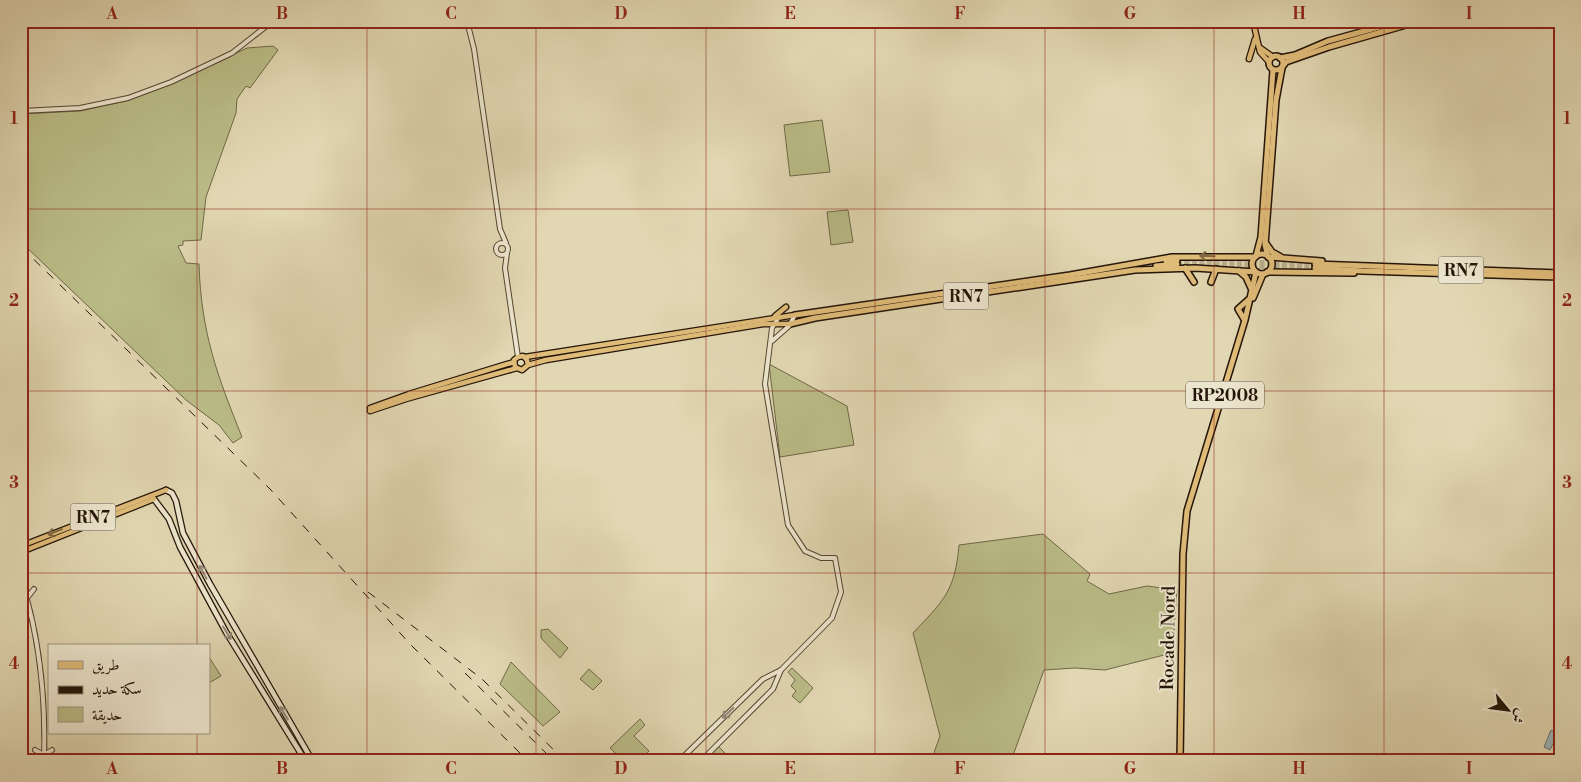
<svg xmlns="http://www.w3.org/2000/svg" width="1581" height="782" font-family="'Libre Bodoni',Amiri,serif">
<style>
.green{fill:#babc87;stroke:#6f6848}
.water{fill:#9bb6b9;stroke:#6b7673}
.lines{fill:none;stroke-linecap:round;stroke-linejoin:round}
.trunk-tunnel{stroke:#bbb090;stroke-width:5;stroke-dasharray:5 2.5;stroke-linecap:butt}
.tertiary-casing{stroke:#534633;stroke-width:6}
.secondary-casing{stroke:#241509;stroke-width:7}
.primary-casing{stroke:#241509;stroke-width:7}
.trunk-casing{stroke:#241509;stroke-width:8}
.tertiary{stroke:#ece5cd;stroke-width:4}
.secondary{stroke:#ece5cd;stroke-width:4.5}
.primary{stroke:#e0bc79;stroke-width:4.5}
.trunk{stroke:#e0bc79;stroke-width:5}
.rail{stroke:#241509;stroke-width:1;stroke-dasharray:9 9;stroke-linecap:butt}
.oneway{stroke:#826841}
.oneway2{stroke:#928775}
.grid{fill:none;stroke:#8f2418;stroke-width:1;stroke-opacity:0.55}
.labels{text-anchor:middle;stroke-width:4;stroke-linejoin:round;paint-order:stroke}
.shield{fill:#ece5cd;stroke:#605344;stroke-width:1}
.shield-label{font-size:16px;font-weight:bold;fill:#241509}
.street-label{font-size:18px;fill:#241509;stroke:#ece5cd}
.neatline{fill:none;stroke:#8f2418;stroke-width:2}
.grid-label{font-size:16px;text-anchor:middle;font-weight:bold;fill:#8f2418}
</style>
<rect width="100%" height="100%" fill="#e1d7b2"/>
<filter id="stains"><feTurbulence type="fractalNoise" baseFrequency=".004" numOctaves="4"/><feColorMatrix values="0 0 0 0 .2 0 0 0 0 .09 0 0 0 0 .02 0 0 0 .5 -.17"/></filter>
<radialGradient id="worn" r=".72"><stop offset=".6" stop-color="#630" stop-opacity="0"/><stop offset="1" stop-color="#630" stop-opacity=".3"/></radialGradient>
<g class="green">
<path d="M273,46L278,50L250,88L246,86L237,99L236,113L206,197L201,240L183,241V245L178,246L186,263L199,264C201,332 217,375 242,437L233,443L219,425L186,400L21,242V114L80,111L126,101L176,82L247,48Z"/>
<path d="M822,120L830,172L790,176L784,125Z"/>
<path d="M848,210L853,242L831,245L827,212Z"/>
<path d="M769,364L847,406L854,445L780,457Z"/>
<path d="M1043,534L1090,574L1087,581L1109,594L1147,586L1177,590L1172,653L1105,670L1075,668L1044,670L1011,761H931L940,736L913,633C943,601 955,592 959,545Z"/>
<path d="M548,629L568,648L560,658L541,638V630Z"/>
<path d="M209,657L221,676L209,683Z"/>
<path d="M511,662L560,712L543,726L500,684Z"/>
<path d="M792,668L813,688L800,703L792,696L796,691L791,686L795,680L788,672Z"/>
<path d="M589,669L602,681L593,690L580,679Z"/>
<path d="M640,719L645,725L634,736L649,751L640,761H624L610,748Z"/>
<path d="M717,745L733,761H703Z"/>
</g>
<path class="water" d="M1551,730L1558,733L1550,750L1544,747Z"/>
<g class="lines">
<g class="trunk-tunnel">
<path d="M1177,260L1315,264"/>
<path d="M1177,264L1315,268"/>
</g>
<defs>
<g id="tertiary">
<path d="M467,21L474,49L500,229L506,243"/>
<path d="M21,111L80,108L128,98L171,82L232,53L273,21"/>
<circle cx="502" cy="249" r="6"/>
<path d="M507,253L505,268L518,357"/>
<path d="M772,341L789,326L795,315"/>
<path d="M21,579C40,638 46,698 44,761"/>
<path d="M27,598L34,589"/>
<path d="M35,750L44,755L52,750"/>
<path d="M679,761L763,679L781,670"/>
<path d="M701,761L773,689L781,670L832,618L841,592L835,558H821L805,551L788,525L765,384L772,328L779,317"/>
</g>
<g id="secondary">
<path d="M166,490L172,493L176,501L183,533L210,584L309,755L315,761"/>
<path d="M154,499L169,519L180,547L226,632L303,757"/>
</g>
<g id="primary">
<path d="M1253,21L1260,52L1269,62"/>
<path d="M1259,47L1273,57"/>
<path d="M1249,59L1255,39"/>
<path d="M775,316L786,307"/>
<path d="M525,357L795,315"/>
<path d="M528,365L527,360L523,356L518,357L514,360L515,367L522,370L528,365L546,360L763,324H790"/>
<path d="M370,408L409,394L514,362"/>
<path d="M370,411L406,399L517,368"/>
<path d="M21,546L166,490"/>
<path d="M21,552L154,499"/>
</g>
<g id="trunk">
<circle cx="1276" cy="63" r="7"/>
<path d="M1280,58L1295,55L1328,41L1401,21"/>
<path d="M1283,66L1286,62L1329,47L1420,21"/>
<path d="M1265,242L1272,252L1281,257"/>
<circle cx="1262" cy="264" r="10"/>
<path d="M1256,256L1261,237L1273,70"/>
<path d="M1268,257L1265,245L1276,100L1282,68"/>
<path d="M1269,257L1322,261"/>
<path d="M1166,261L1177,260"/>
<path d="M1315,264L1560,273"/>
<path d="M1156,266L1177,264"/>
<path d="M1185,268L1194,282"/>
<path d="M1315,268L1362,271L1560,277"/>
<path d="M1239,271L1246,277L1251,288"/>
<path d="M1267,272L1354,273"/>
<path d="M1211,282L1216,269"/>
<path d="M1253,298L1263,274"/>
<path d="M795,315L1070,275L1172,257H1255"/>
<path d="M1244,319L1238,309L1248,300"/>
<path d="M790,324L815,318L1135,270L1195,268L1256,272"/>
<path d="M1180,761L1183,554L1187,511L1245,320L1256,272"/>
</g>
</defs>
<use href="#tertiary" class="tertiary-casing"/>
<use href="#secondary" class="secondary-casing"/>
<use href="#primary" class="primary-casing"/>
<use href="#trunk" class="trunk-casing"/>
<use href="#tertiary" class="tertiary"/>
<use href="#secondary" class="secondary"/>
<use href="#primary" class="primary"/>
<use href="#trunk" class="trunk"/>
<g class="rail">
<path d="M21,247L270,489L410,644L528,761"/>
<path d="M368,592L482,679L565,761"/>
<path d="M465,673L554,761"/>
</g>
</g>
<defs><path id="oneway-shaft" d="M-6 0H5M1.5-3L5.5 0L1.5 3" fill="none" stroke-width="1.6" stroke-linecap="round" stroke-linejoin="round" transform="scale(1.25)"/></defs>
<g class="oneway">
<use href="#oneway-shaft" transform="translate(1207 256) rotate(-178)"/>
<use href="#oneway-shaft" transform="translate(55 532) rotate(158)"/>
</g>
<g class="oneway2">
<use href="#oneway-shaft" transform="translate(203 572) rotate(-118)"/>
<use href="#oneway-shaft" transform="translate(227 633) rotate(59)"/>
<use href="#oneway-shaft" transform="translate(284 713) rotate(-121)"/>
<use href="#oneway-shaft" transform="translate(728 713) rotate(136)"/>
</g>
<path class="grid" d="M197,21V646M367,21V761M536,21V761M706,21V761M875,21V761M1045,21V761M1214,21V761M1384,21V761M21,209H1560M21,391H1560M21,573H1560M197,733V761"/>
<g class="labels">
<g class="shield">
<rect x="1438.5" y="256.5" width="45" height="27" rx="4"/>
<rect x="943.5" y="282.5" width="45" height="27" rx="4"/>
<rect x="1186" y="381.5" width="78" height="27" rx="4"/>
<rect x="70.5" y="503.5" width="45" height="27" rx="4"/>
</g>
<g class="shield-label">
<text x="1461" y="276">RN7</text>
<text x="966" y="302">RN7</text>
<text x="1225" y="401">RP2008</text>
<text x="93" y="523">RN7</text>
</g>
<g class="street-label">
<text transform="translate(1168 638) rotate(-89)" y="6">Rocade Nord</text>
</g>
</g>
<rect width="1581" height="782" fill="none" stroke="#e1d7b2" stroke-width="55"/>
<rect x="48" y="644" width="162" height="90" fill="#ece5cd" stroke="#9c927f"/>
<rect x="58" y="661" width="25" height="8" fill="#e0bc79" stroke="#9c927f"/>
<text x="92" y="670" font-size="15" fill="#241509">طريق</text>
<rect x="58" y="686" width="25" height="8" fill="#241509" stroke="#9c927f"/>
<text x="92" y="694" font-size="15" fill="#241509">سكة حديد</text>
<rect x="58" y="707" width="25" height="15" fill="#babc87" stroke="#9c927f"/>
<text x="92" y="720" font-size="15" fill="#241509">حديقة</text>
<g transform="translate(1508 710) rotate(119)" stroke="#ece5cd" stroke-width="4" paint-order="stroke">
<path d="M0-4L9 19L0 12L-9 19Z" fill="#241509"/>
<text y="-8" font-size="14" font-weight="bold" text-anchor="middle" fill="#241509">ش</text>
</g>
<rect x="28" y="28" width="1526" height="726" class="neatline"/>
<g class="grid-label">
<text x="112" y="19">A</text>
<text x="282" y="19">B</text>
<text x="451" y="19">C</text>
<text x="621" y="19">D</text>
<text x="790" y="19">E</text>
<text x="960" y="19">F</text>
<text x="1130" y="19">G</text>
<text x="1299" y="19">H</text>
<text x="1469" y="19">I</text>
<text x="14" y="124">1</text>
<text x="1567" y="124">1</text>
<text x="14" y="306">2</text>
<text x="1567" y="306">2</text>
<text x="14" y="488">3</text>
<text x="1567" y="488">3</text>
<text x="14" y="669">4</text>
<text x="1567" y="669">4</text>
<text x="112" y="774">A</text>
<text x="282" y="774">B</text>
<text x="451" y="774">C</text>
<text x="621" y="774">D</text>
<text x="790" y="774">E</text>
<text x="960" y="774">F</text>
<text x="1130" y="774">G</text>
<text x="1299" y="774">H</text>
<text x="1469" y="774">I</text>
</g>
<rect width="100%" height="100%" filter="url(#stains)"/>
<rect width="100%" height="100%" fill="url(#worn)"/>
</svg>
